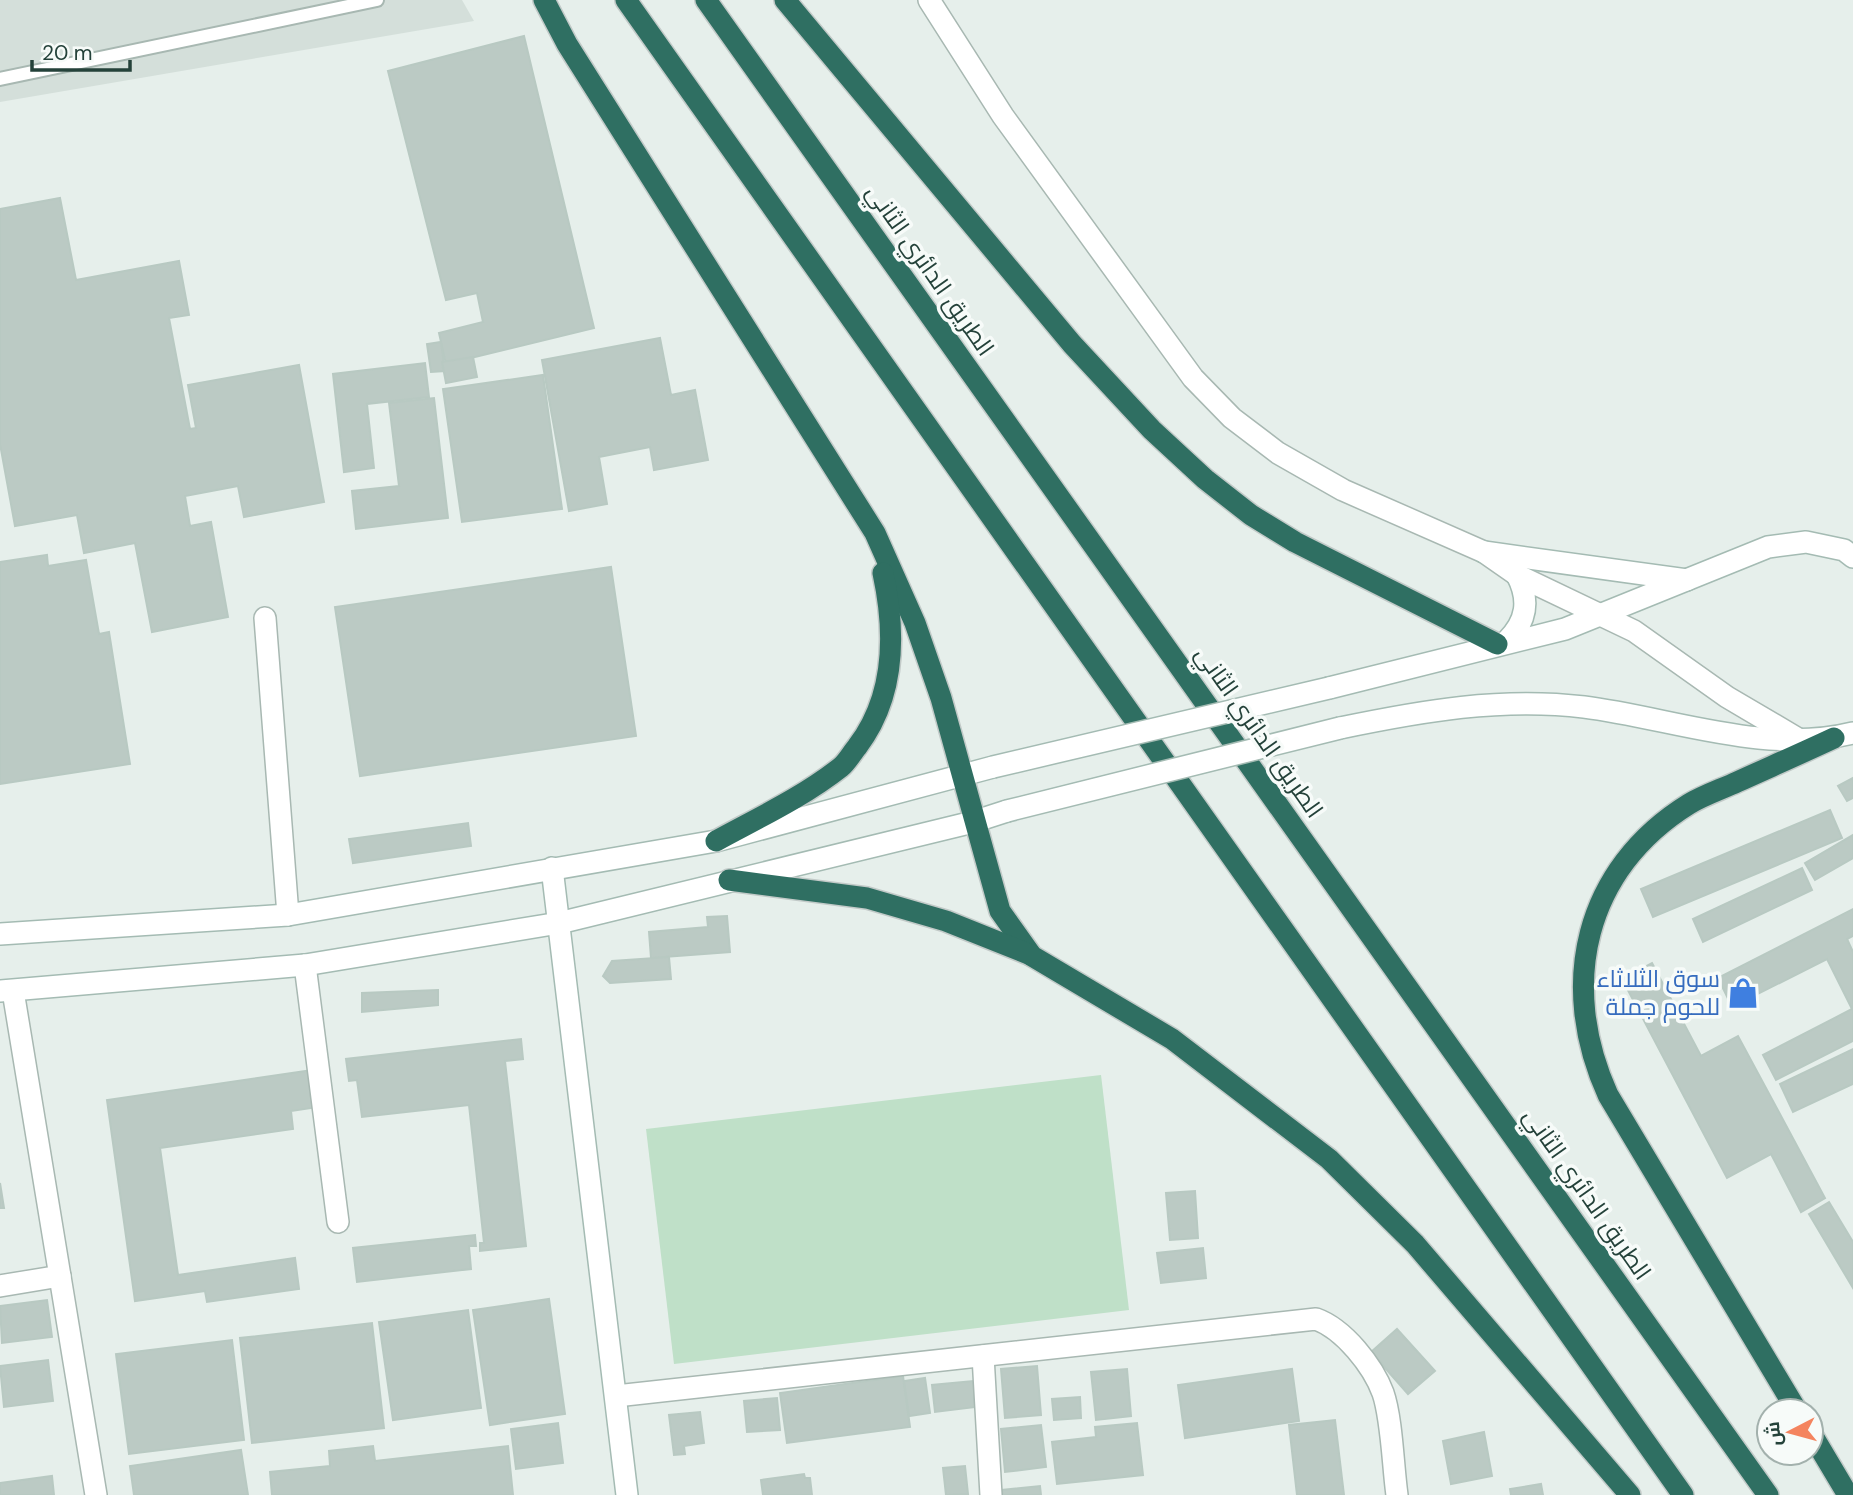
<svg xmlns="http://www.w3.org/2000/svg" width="1853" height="1495" font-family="'DM Sans',Cairo,sans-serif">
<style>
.built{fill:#d4dfda}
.green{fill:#bfe0c8}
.building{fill:#bbcac4;stroke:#b8c9c2;stroke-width:2}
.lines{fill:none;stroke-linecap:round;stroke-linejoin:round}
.lane-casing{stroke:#a8b8b2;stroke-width:16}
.street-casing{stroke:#a8b8b2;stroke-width:24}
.secondary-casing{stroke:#a4bbb3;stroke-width:24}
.highway-casing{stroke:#c2cac8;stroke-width:24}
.lane{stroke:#fff;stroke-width:12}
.street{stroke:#fff;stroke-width:21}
.secondary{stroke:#fff;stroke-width:21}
.highway{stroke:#2f6f62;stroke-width:21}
.secondary-bridge-casing{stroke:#a4bbb3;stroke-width:24;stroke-linecap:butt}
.secondary-bridge{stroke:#fff;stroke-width:21}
.labels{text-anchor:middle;stroke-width:7;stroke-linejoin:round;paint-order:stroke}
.street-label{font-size:24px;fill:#24423a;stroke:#f7fbf9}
.shop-label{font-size:24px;fill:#366cbe;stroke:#f7fbf9;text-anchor:end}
</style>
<rect width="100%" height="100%" fill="#e6efeb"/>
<path class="built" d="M0,0H462L474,21L0,102Z"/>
<path class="green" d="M1101,1075L1129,1310L674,1364L646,1129Z"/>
<g class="building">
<path d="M524,36L594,328L446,364L439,333L483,322L477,293L446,300L388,71Z"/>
<path d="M60,198L76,280L179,261L189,315L169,318L190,429L196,428L188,385L299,365L324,502L244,517L238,486L185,496L190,526L211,522L228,617L152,632L135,543L84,553L77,515L15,526L0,444V209Z"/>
<path d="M660,338L671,395L695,390L708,460L654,470L650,447L599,457L607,504L569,511L542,360Z"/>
<path d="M441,342L445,371L431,372L427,344Z"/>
<path d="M473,357L477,377L446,383L442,362Z"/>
<path d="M425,363L429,397L367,404L374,468L344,472L333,374Z"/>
<path d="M543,375L562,509L462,522L443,389Z"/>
<path d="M434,398L448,518L356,529L352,491L399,486L389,403Z"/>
<path d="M47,555L48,566L86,560L99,634L109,632L130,764L0,784V562Z"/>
<path d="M611,567L636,736L360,776L335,607Z"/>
<path d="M1853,778V798L1847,801L1838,786Z"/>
<path d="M1830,810L1842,838L1653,917L1641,889Z"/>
<path d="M468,823L471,846L353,863L349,839Z"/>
<path d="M1853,835V858L1815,880L1805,863Z"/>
<path d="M1802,868L1812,890L1703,942L1693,919Z"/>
<path d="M1853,909V936L1847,939L1853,952V1041L1776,1080L1763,1055L1852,1009L1827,959L1732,1007L1718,978Z"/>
<path d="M727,916L730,952L651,958L649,932L708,927L707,917Z"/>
<path d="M669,957L671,979L610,983L603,976L612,961Z"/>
<path d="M1652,963L1701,1056L1738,1036L1825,1198L1801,1212L1771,1154L1727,1178L1622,979Z"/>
<path d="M438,990V1005L362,1012V993Z"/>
<path d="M521,1039L523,1059L505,1061L526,1246L480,1251V1243H484L469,1105L362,1117L357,1080L349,1081L346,1059Z"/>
<path d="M1853,1049V1084L1793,1112L1780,1084Z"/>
<path d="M313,1070L318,1107L291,1111L293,1129L160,1148L178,1275L295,1258L299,1289L207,1302L205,1291L135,1301L107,1100Z"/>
<path d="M0,1183L4,1208H0Z"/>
<path d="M1195,1191L1198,1238L1170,1240L1166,1193Z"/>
<path d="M1829,1202L1853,1242V1288L1809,1214Z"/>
<path d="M475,1235L476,1246H469L471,1269L357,1282L353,1248Z"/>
<path d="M1203,1248L1206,1278L1161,1283L1157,1253Z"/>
<path d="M549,1299L565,1414L490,1425L473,1310Z"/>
<path d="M47,1300L52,1337L2,1343L0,1306Z"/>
<path d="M468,1310L481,1408L393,1420L379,1322Z"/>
<path d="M372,1323L384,1428L252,1443L240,1338Z"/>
<path d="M1397,1329L1435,1371L1408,1394L1371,1352Z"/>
<path d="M232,1340L244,1440L129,1454L116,1354Z"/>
<path d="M48,1360L53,1401L4,1407L0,1366Z"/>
<path d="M1037,1366L1041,1415L1005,1418L1001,1369Z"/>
<path d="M1127,1369L1131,1416L1096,1420L1091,1372Z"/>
<path d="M1292,1369L1299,1421L1185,1438L1178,1385Z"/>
<path d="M903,1376L910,1427L787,1443L780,1393Z"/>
<path d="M925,1378L930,1413L909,1416L904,1381Z"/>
<path d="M973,1381L976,1407L935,1412L932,1385Z"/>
<path d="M1080,1397L1081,1418L1054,1420L1052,1399Z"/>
<path d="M777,1398L780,1430L747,1432L744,1401Z"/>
<path d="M700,1412L704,1443L684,1446L685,1454L674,1455L669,1415Z"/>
<path d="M1335,1420L1344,1495H1297L1289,1425Z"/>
<path d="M558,1423L563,1463L516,1469L511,1429Z"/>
<path d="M1137,1423L1143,1475L1057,1484L1052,1442L1096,1437L1095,1427Z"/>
<path d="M1041,1425L1046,1467L1005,1472L1001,1429Z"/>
<path d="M1484,1432L1492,1476L1451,1484L1443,1441Z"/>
<path d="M373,1446L375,1461L508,1446L513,1495H272L270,1472L330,1466L329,1451Z"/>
<path d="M241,1450L248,1495H134L130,1466Z"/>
<path d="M965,1466L968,1494L946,1495L943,1468Z"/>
<path d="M804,1474L805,1478H810L812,1495H763L761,1480Z"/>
<path d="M52,1476L54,1495H0V1483Z"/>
<path d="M1541,1484L1543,1495H1511L1510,1489Z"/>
<path d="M1040,1486L1041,1495H1003L1002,1490Z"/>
</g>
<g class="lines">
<defs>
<path id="lane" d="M0,79L377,0"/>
<g id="street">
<path d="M929,0L1003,116L1193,378L1232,418L1278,453L1343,490L1484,552L1517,575L1634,631L1727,697L1800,740"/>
<path d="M265,618L288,915"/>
<path d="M305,965L338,1222"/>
<path d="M13,991L96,1495"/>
<path d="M0,1286L60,1276"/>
<path d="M983,1356L991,1495"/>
<path d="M616,1396L1316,1319C1344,1329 1373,1366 1383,1393C1392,1419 1393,1467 1397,1495"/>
</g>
<g id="secondary">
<path d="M1484,552L1687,580"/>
<path d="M1507,641C1527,621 1530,600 1517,575"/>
<path d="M1329,688L1565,629L1768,547L1806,542L1844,550L1853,557"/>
<path d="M1340,728C1422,711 1501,697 1584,707C1671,718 1765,755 1853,733"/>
<path d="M552,868L627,1495"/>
<path d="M0,934L288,915L716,841L993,767"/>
<path d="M0,991L305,965L559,923L973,822L1007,811"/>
</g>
<g id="highway">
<path d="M544,0L567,44L875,533L915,623L941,698L1000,911L1032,956L1172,1039L1329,1159L1415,1244L1630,1495"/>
<path d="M626,0L1683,1495"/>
<path d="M706,0L1768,1495"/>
<path d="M785,0L1072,344L1152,430L1205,479L1251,515L1295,542L1497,644"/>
<path d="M716,841C758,818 803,797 841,767C847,762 852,753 857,747C896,696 896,633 883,573"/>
<path d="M729,880L867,898L946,921L1031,955"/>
<path d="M1797,1411L1608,1095C1558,985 1584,869 1689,804C1704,795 1722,789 1737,782C1770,767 1802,753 1834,738"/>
<path d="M1811,1433L1848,1495"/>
</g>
</defs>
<use href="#lane" class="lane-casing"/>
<use href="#street" class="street-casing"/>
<use href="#secondary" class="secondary-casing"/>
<use href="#highway" class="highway-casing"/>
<use href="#lane" class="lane"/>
<use href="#street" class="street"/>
<use href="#secondary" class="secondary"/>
<use href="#highway" class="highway"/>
<defs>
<g id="secondary-bridge">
<path d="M993,767L1329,688"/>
<path d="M1007,811L1340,728"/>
</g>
</defs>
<use href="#secondary-bridge" class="secondary-bridge-casing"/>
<use href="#secondary-bridge" class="secondary-bridge"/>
</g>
<defs>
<symbol id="shop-bare" viewBox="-9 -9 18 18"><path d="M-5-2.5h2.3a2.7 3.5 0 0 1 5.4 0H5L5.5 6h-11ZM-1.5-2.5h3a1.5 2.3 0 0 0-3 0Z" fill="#3f7fe0" stroke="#f7fbf9" stroke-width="2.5" paint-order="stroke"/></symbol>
</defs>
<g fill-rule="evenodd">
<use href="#shop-bare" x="1721" y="971" width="44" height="44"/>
</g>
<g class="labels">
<g class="street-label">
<text transform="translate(930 270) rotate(55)" y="8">الطريق الدائري الثاني</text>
<text transform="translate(1259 732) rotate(55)" y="8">الطريق الدائري الثاني</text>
<text transform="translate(1587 1194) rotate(55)" y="8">الطريق الدائري الثاني</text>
</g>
<g class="shop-label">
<text x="1720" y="987">سوق الثلاثاء<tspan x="1720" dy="28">للحوم جملة</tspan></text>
</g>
</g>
<g transform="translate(1790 1432) rotate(264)"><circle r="33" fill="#f7fbf9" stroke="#a3b1ad" stroke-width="2"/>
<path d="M0-5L12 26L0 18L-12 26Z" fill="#f4845f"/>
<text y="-10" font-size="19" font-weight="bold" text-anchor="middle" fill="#24423a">ش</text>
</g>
<path d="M32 60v10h98v-10" fill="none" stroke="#24423a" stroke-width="3.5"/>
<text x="42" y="60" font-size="21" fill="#24423a" stroke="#f7fbf9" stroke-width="5" paint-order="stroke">20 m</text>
</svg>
